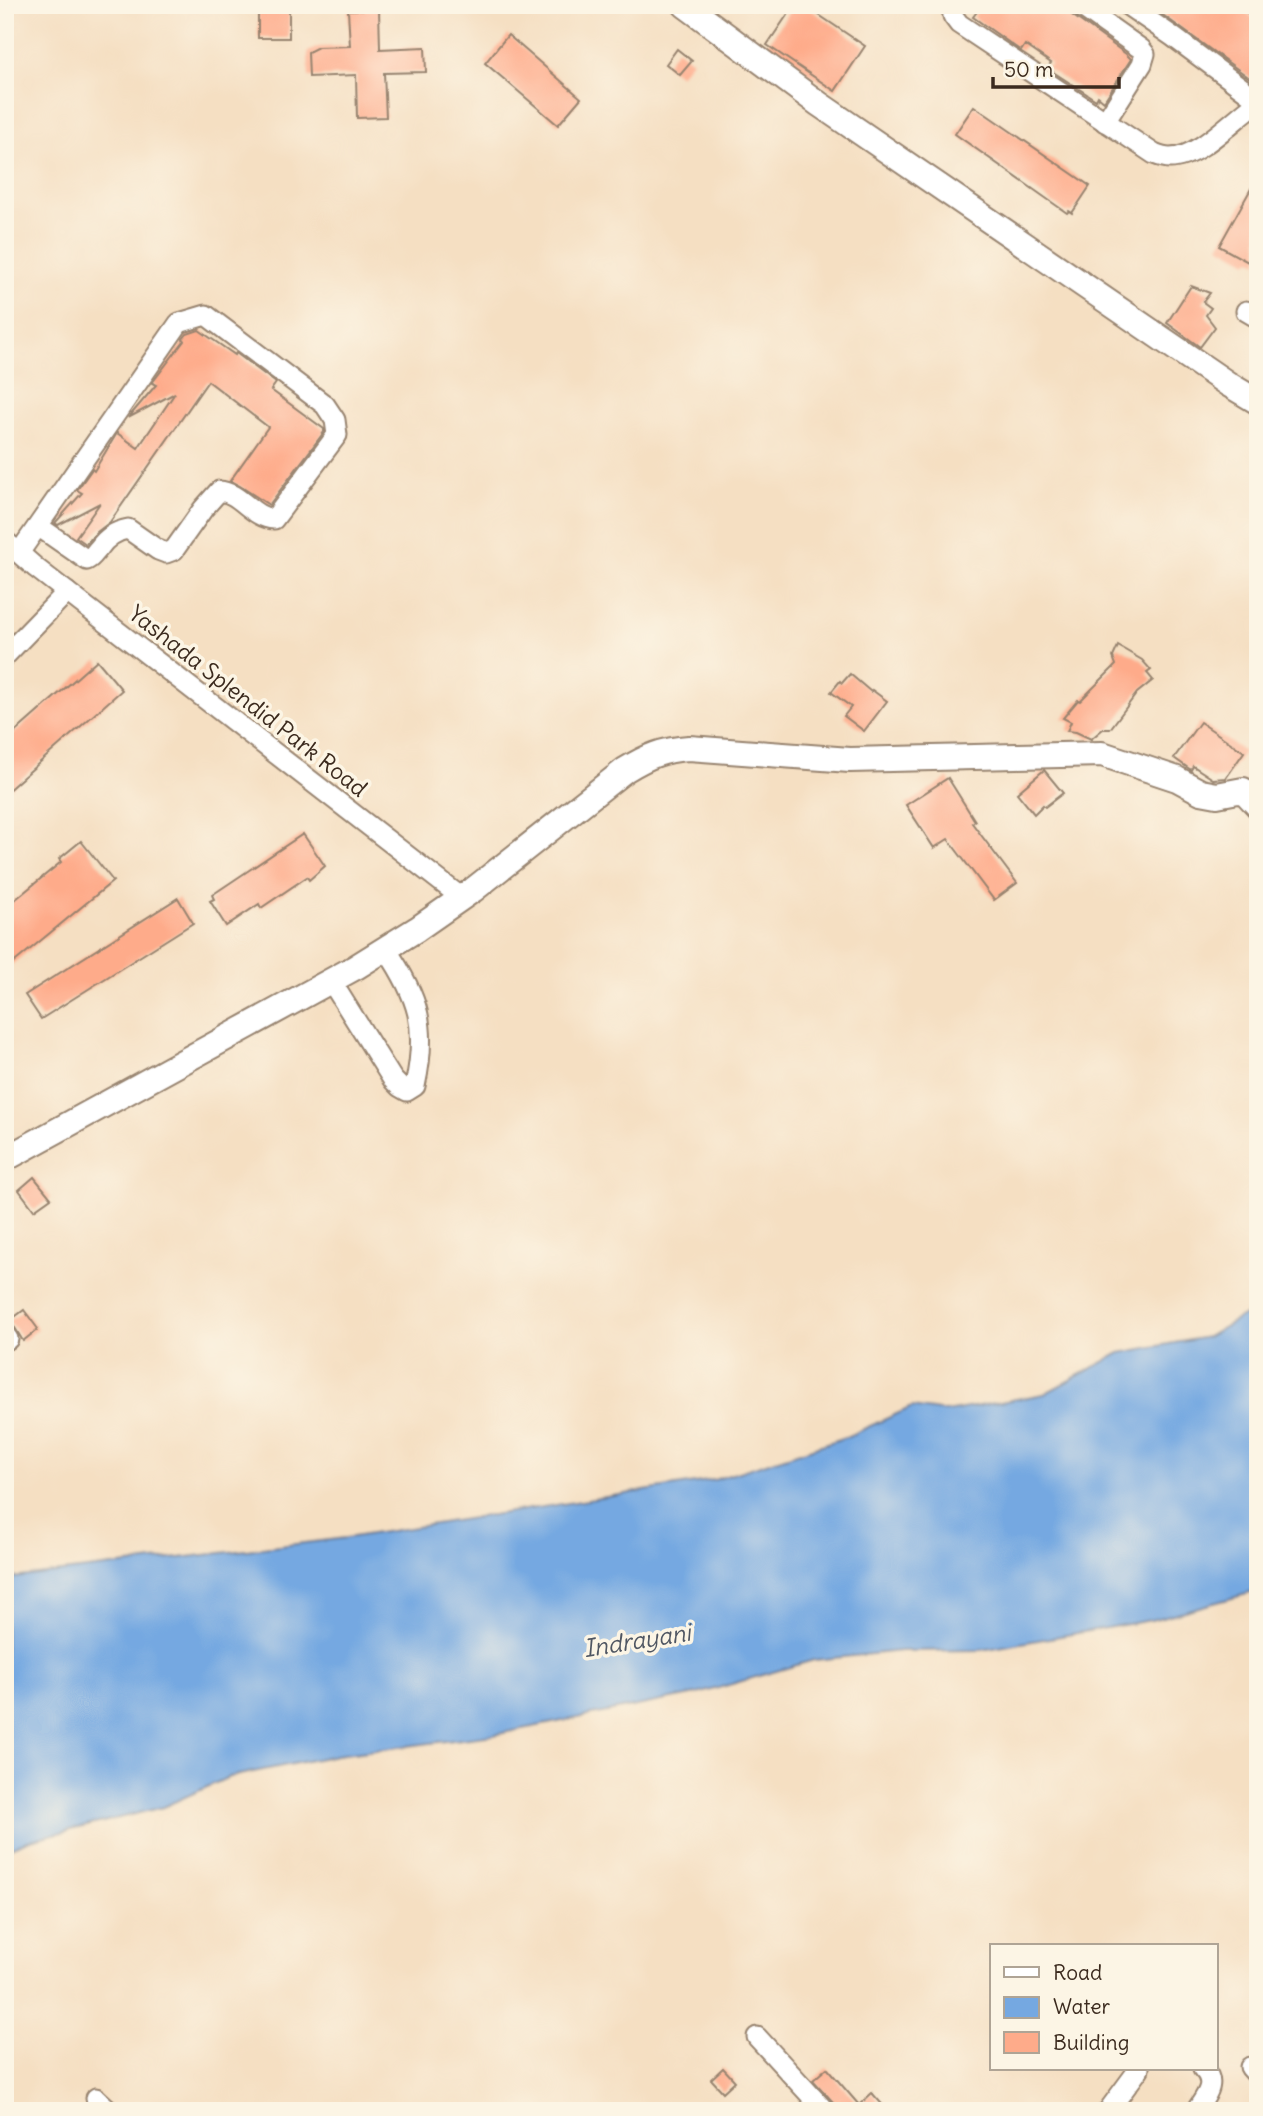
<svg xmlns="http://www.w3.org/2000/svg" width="1263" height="2116" font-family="Delius,sans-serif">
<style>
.water{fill:#75a8e1;stroke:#586980;stroke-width:2}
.building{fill:#feab8a}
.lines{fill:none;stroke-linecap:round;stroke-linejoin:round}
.minor-casing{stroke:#988470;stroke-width:23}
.tertiary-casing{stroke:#988470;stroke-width:28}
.minor{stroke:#fff;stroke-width:19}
.tertiary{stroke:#fff;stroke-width:24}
.labels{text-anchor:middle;stroke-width:7;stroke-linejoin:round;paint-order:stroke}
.street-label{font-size:23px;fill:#3b2a1e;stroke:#fcf5e5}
.water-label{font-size:24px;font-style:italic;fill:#4f5662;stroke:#fcf5e5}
</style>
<rect width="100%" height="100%" fill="#fcf5e5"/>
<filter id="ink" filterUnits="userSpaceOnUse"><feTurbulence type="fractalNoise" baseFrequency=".0143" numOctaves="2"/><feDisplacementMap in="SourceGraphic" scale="14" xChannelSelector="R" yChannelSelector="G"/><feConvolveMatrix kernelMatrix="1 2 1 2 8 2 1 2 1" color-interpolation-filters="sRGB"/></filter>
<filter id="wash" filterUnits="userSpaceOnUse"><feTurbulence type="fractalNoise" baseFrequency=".00686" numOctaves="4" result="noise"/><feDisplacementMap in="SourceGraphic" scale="28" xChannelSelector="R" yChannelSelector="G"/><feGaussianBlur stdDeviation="1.57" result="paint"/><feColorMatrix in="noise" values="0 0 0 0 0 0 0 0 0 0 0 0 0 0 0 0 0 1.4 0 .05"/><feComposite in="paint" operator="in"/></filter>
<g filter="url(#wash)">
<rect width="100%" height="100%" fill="#f5dfc2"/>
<path class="water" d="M1258,1307V1591L1151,1620L982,1650L901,1651L814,1660L701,1693L493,1735L336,1755L229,1777L163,1807L30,1840L5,1850V1579L346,1538L714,1480L846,1437L912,1407L946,1412L1044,1394L1120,1353L1207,1337Z"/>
<g id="blocks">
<g class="building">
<rect x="258" y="5" width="31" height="33"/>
<path d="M794,5H804L865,46L835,91L767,45Z"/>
<path d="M982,5H1058L1126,54L1131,59L1104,101L1098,96L1096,100L1047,68L1051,63L1025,45L1021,51L973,17Z"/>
<path d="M1149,5H1236L1258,21V84Z"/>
<path d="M379,9L380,49L425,47L426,72L384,73L386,117L357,118L356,75L309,77L308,52L318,47L350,46L348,10Z"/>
<path d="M508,35L581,98L558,125L485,63Z"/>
<path d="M677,49L692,61L680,75L666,64Z"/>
<path d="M974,106L1090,186L1072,213L1069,211L1067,213L955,134Z"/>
<path d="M1258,176V263L1250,259L1248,262L1219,246Z"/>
<path d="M1191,286L1210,293L1203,302L1211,308L1206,315L1215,327L1200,347L1167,323Z"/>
<path d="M199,330L235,355L236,353L276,383L271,390L324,429V432L269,505L240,486L230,481L268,427L208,381L110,522L97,532L86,544L76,537L100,503L58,525L55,523L82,493L77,490L92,469L94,471L117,433L138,448L175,393L128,418L156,385L152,383L184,341L183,339L187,334Z"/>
<path d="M1118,646L1142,660L1151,670L1147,673L1153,680L1137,693L1110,729H1103L1091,739L1076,732L1067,731L1071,722L1063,718L1078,700L1080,701L1116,665L1113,657Z"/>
<path d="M97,660L122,690L5,793V741Z"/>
<path d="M850,674L871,692L872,690L887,701L864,731L844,716L851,707L831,692L840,681L842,683Z"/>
<path d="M1200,722L1244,752L1226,778L1213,779L1193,766L1191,770L1174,758Z"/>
<path d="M1044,770L1063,793L1045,807L1043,805L1034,814L1017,793Z"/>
<path d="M948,778L975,821L972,823L1017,883L994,900L948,839L934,848L906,805Z"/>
<path d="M303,834L325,866L309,880L307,877L261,908L259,904L226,926L210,901L214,899L212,895Z"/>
<path d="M81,841L113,881L5,970V908L61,862L59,859Z"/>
<path d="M178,898L193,923L41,1019L25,995Z"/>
<path d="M34,1177L51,1198L34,1210L19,1190Z"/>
<path d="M24,1310L38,1329L23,1341L15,1328L8,1322Z"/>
<path d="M723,2068L735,2081L723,2092L711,2079Z"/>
<path d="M827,2068L859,2105L872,2093L888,2111H837L834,2103L813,2080Z"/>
</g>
</g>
</g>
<g filter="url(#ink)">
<use href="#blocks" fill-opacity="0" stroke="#988470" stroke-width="2"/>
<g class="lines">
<defs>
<g id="minor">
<path d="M952,5L953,16L959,24L1154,154C1159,156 1165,158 1170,158C1199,158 1234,118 1258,102"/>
<path d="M1079,5L1141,49L1145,54L1142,64L1105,122"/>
<path d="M1127,5L1172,36L1258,100"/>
<path d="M1246,311L1258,318"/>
<path d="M5,541L36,568L462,898"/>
<path d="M19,553L179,323L206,315L325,405L335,420L337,435L274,519C252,518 240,492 219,491L203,509L174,550L166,553L158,550L128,529C116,531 106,538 99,548C94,553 93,557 87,560L38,526"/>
<path d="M5,656L67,592"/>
<path d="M331,981L393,1080L400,1087L407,1091L415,1086C428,1027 419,998 386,949"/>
<path d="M5,1335L8,1339"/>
<path d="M757,2037L825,2111"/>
<path d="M1250,2067L1258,2076"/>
<path d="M96,2098L110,2111"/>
<path d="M1108,2111L1139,2069"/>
<path d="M1196,2111C1205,2097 1218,2083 1203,2069"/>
</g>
<g id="tertiary">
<path d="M685,5L819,104L1228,384L1258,402"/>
<path d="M5,1159L356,967L417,929L473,890L625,770C648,756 662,750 689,748L850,760L1102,754L1177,779L1201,792L1217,795L1243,790L1258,806"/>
</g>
</defs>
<use href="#minor" class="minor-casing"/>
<use href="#tertiary" class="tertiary-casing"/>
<use href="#minor" class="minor"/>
<use href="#tertiary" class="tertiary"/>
</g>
</g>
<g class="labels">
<g class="street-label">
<text transform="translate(248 701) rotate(38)" y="8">Yashada Splendid Park Road</text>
</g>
<g class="water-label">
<text transform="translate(637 1641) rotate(-9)" y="8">Indrayani</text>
</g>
</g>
<rect width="1263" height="2116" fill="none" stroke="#fcf5e5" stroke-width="28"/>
<rect x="990" y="1944" width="228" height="126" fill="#fcf5e5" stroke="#afa495" stroke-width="2"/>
<rect x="1004" y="1967" width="35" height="10" fill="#ffffff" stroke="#afa495" stroke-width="2"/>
<text x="1053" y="1980" font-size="21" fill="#3b2a1e">Road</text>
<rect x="1004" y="1997" width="35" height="21" fill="#75a8e1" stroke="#afa495" stroke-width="2"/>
<text x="1053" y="2014" font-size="21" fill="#3b2a1e">Water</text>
<rect x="1004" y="2032" width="35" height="21" fill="#feab8a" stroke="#afa495" stroke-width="2"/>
<text x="1053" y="2050" font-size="21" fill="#3b2a1e">Building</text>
<path d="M993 77v10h126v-10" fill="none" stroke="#3b2a1e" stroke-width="3.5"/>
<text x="1004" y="77" font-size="21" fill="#3b2a1e" stroke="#fcf5e5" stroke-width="5" paint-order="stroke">50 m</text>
</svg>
